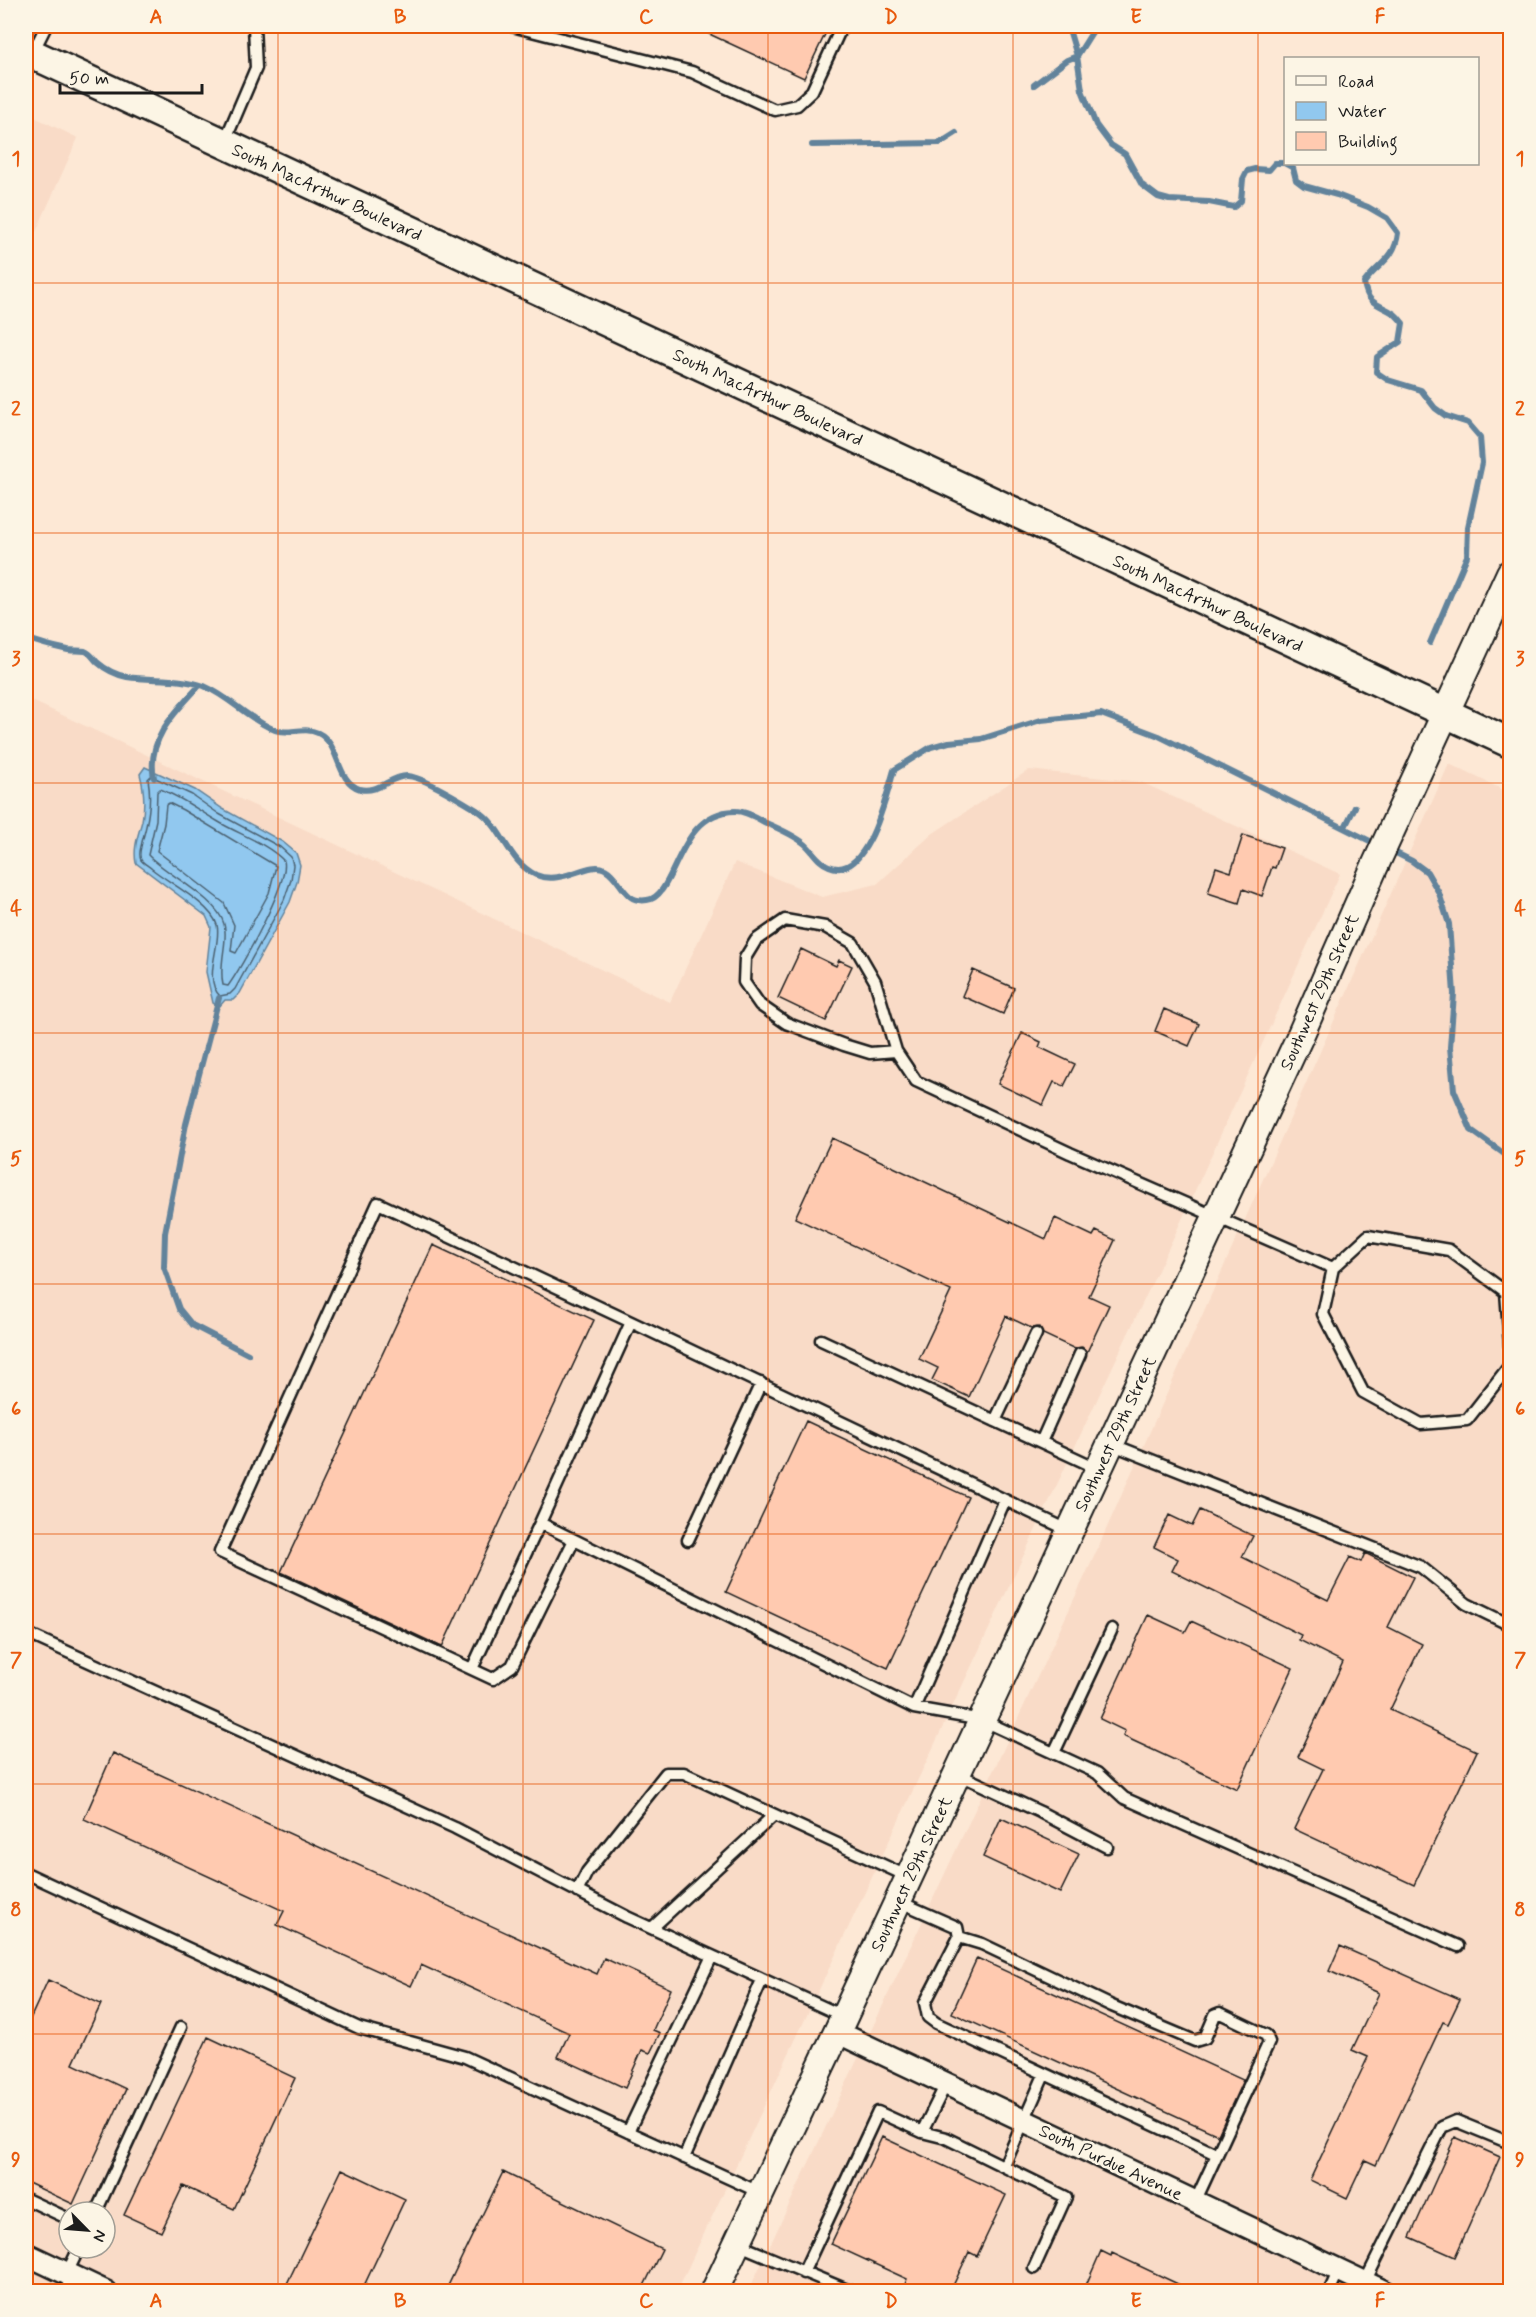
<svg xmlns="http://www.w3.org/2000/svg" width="1536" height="2317" font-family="Mynerve,sans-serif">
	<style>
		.built { fill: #f9dbc7; fill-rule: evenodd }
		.water { fill: #91c8ef; stroke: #62839b; stroke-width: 1.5 }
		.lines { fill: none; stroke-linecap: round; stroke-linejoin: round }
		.shore { stroke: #4b6170; stroke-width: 1.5 }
		.stream { stroke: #62839b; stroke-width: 6 }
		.building { fill: #ffcab0; stroke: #1c1c1c; stroke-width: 1.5 }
		.service-casing { stroke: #1c1c1c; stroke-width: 15 }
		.minor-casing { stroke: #1c1c1c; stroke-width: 26 }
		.tertiary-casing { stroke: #1c1c1c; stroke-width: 30 }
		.secondary-casing { stroke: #1c1c1c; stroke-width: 33 }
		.service { stroke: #fcf5e5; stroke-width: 10 }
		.minor { stroke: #fcf5e5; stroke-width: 21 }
		.tertiary { stroke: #fcf5e5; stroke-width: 26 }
		.secondary { stroke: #fcf5e5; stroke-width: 28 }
		.grid { fill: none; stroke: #e8590c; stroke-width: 1.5; stroke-opacity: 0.55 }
		.labels { text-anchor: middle; stroke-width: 5; stroke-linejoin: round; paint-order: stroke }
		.street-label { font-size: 18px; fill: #1c1c1c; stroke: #fcf5e5 }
		.neatline { fill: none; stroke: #e8590c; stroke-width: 2 }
		.grid-label { font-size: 20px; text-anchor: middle; font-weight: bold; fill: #e8590c }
	</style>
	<rect width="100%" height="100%" fill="#fde8d5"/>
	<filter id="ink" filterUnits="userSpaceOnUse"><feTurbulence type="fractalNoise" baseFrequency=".0167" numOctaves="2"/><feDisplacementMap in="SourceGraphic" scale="12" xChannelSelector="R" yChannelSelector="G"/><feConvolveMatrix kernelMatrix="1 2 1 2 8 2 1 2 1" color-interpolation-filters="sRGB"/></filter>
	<g filter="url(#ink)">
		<path class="built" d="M26 113 78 138 26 254Z
			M26 698 670 1002 735 862 822 897 877 884 932 834 1029 770 1141 782 1340 874 1177 1230 677 2291 26 2292ZM69 2212H105V2248H69Z
			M1449 764 1510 793V2291L748 2292 1092 1561Z"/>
		<path class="water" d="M145 767 195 790 223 809 283 842 296 853 300 865 297 882 290 902 240 993 233 1000H225L219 1007 213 1003 206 972 211 927 206 916 136 863C133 848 138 836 142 821 145 806 144 789 140 774Z"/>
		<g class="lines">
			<path class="shore" d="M151 776 192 795 219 814 280 847 291 857 293 865 291 880 284 900 235 989 230 994 220 996C202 979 222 944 217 925 211 904 169 883 152 869 149 866 143 863 141 860 138 854 141 848 142 842 148 821 152 801 148 779Z
				M160 789C181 797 198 810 217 821 238 834 267 843 284 861 290 880 241 969 228 986L223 985C218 963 229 940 224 924 217 898 167 875 148 855L156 820 157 792Z
				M169 803 183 810 276 866 269 893 236 953 231 951 234 925 224 903 157 851 164 824 166 805Z"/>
			<path class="stream" d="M1068 26 1077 56 1082 90 1096 125 1111 145 1125 154 1142 185 1158 197 1169 200 1209 202 1234 207 1241 201 1243 179 1247 171 1255 169 1269 170 1275 163H1284L1293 168 1296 180 1304 186 1337 195 1368 207 1387 218 1398 233C1395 260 1378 263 1364 283 1368 305 1377 303 1393 313 1397 315 1400 320 1403 323L1400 342 1377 357 1376 372 1388 380 1421 390 1435 408 1446 416 1468 423 1480 437 1482 463 1468 527 1467 556 1430 643
				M1034 85 1067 60 1077 56 1096 26
				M812 145 940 143 956 133
				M26 638C39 643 54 647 68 650 74 651 80 650 85 651 91 653 93 658 97 662 105 669 117 675 127 677 152 681 179 677 204 686 230 697 249 720 275 730 288 735 304 726 318 733 341 744 335 781 360 789 378 794 390 776 407 776 421 776 464 802 477 810 503 826 507 861 536 875 562 886 589 860 605 869 622 878 623 904 647 900 677 897 676 812 735 811 746 811 757 818 766 823 780 829 794 835 805 844 814 852 818 862 829 866 867 883 887 793 894 770L931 747 949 742 981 739 1041 720 1101 714 1159 736 1378 845
				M154 778C146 739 176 711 200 685
				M1345 827 1355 807
				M1390 850 1412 861 1427 872 1439 893 1449 924 1454 994 1450 1047 1454 1090 1471 1130 1510 1158
				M219 998 186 1124 165 1233 164 1267 179 1309 192 1325 248 1354"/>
		</g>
		<path class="building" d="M692 26H829L804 78Z
			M1243 835 1282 848 1275 868 1272 867 1262 896 1243 889 1239 903 1208 893 1216 867 1231 872Z
			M801 949 836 966 839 960 852 966 826 1021 778 998Z
			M973 970 1014 988 1003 1014 962 996Z
			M1164 1009 1199 1024 1189 1046 1155 1031Z
			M1022 1033 1041 1042 1039 1047 1075 1064 1064 1086 1054 1082 1043 1105 998 1084Z
			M832 1138 1046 1239 1055 1218 1093 1236 1096 1231 1115 1240 1089 1296 1109 1305 1087 1352 1082 1347 1075 1349 1043 1334 1039 1327 1031 1328 1006 1316 969 1397 932 1380 938 1368 919 1359 951 1291 795 1218Z
			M433 1245 594 1320 442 1647 281 1572Z
			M806 1421 968 1497 888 1668 726 1592Z
			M1200 1510 1253 1536 1242 1557 1328 1600 1350 1557 1361 1562 1365 1553 1413 1577 1388 1627 1422 1644 1390 1710 1477 1751 1414 1885 1294 1829 1323 1769 1298 1757 1343 1662 1299 1640 1301 1635 1172 1571 1178 1559 1154 1547 1169 1515 1192 1526Z
			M1148 1615 1185 1632 1191 1621 1293 1668 1237 1789 1123 1736 1125 1731 1100 1719Z
			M113 1753 597 1974 604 1958 671 1989 653 2030 660 2033 650 2053 642 2050 625 2088 558 2057 569 2033 421 1965 411 1986 277 1925 284 1911 84 1819Z
			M1001 1818 1079 1854 1060 1893 983 1857Z
			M1340 1946 1460 1999 1448 2024 1443 2022 1376 2165 1365 2160 1347 2198 1310 2180 1368 2057 1352 2050 1379 1993 1329 1971Z
			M977 1958 1243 2080 1218 2135 952 2013Z
			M48 1980 101 2004 73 2064 126 2089 73 2204 26 2182V2028Z
			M208 2037 295 2078 234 2209 183 2186 161 2232 124 2215Z
			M882 2137 1006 2195 977 2256 969 2252 950 2292H902L907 2279 831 2244Z
			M1455 2137 1500 2157 1455 2257 1410 2237Z
			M342 2169 405 2199 361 2292H283Z
			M503 2172 662 2249 641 2292H445Z
			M1101 2251 1111 2256 1112 2253 1195 2292H1083Z"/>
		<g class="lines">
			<g class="service-casing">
				<path id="service" d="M512 26 692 72 775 110 797 105 812 91 842 26
					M33 52 46 26
					M224 143 256 68 254 26
					M896 1051 870 1053 844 1045 786 1023 760 1005 744 982 745 958 756 940 785 920 825 927 853 943 875 981 896 1051 916 1081 1070 1153 1333 1268
					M821 1340 1099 1469
					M1510 1346 1506 1292 1449 1250 1368 1236 1333 1268 1323 1314 1363 1392 1421 1424 1467 1420 1510 1365
					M995 1421 1036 1334
					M1041 1442 1080 1354
					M1111 1444 1421 1567 1467 1604 1510 1625
					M1070 1531 631 1322 540 1523 914 1708 982 1720 1097 1773 1124 1798 1458 1946
					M574 1540 512 1666 493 1679 220 1552 378 1203 631 1322
					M688 1540 761 1383
					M26 1633 455 1828 627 1917 845 2017
					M472 1669 540 1523
					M914 1708 1005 1500
					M1054 1753 1112 1629
					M958 1774 1040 1812 1107 1847
					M26 1873 359 2028 465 2057 761 2193
					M577 1892 587 1872 666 1773H684L909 1877
					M898 1901 957 1927 959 1937 925 2003 928 2017 936 2023 1216 2154
					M652 1928 774 1815
					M959 1937 982 1944 1112 2006 1195 2041 1205 2038 1215 2015 1220 2013 1266 2035 1269 2042 1195 2202
					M628 2132 712 1956
					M922 2132 946 2084
					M684 2158 762 1980
					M1004 2166 1044 2075
					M26 2199 69 2219
					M96 2212 181 2027
					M737 2244 852 2292
					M67 2273 79 2248
					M803 2273 878 2112 922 2132 946 2138 1066 2197 1034 2268
					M1365 2282 1442 2127 1456 2121 1510 2143
					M65 2292 72 2276
					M1329 2292 1339 2270"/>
			</g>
			<g class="minor-casing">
				<path id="minor" d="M837 2032 1385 2292
					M26 2254 106 2292"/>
			</g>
			<g class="tertiary-casing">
				<path id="tertiary" d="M714 2292 837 2032 1301 1034 1374 868 1510 573"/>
			</g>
			<g class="secondary-casing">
				<path id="secondary" d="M26 51 1510 743"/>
			</g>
			<use href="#service" class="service"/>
			<use href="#minor" class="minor"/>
			<use href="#tertiary" class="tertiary"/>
			<use href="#secondary" class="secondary"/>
		</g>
	</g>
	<path class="grid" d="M278 26V2292M523 26V2292M768 26V2292M1013 26V2292M1258 26V2292M26 283H1510M26 533H1510M26 783H1510M26 1033H1510M26 1284H1510M26 1534H1510M26 1784H1510M26 2034H1510"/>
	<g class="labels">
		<g class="street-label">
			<text transform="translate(327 192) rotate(25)" y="6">South MacArthur Boulevard</text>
			<text transform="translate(768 397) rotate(25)" y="6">South MacArthur Boulevard</text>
			<text transform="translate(1208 603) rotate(25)" y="6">South MacArthur Boulevard</text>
			<text transform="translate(1319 992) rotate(-66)" y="6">Southwest 29th Street</text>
			<text transform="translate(1115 1434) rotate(-65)" y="6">Southwest 29th Street</text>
			<text transform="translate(911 1874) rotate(-65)" y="6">Southwest 29th Street</text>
			<text transform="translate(1111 2162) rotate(25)" y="6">South Purdue Avenue</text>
		</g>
	</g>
	<rect width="1536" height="2317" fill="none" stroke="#fcf5e5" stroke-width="66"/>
	<rect x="1284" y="57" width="195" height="108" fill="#fcf5e5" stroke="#a29e95" stroke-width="1.5"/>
	<rect x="1296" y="76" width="30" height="9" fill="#fcf5e5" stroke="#a29e95" stroke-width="1.5"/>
	<text x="1338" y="87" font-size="18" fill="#1c1c1c">Road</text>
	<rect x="1296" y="102" width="30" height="18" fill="#91c8ef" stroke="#a29e95" stroke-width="1.5"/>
	<text x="1338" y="117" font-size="18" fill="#1c1c1c">Water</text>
	<rect x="1296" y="132" width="30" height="18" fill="#ffcab0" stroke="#a29e95" stroke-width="1.5"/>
	<text x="1338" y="147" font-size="18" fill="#1c1c1c">Building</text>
	<g transform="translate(87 2230) rotate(115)"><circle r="28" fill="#fcf5e5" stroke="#a29e95" stroke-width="1.5"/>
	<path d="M0-4.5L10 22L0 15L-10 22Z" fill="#1c1c1c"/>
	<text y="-9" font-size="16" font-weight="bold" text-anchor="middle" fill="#1c1c1c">N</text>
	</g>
	<path d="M60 84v9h142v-9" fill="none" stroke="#1c1c1c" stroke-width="3"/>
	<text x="69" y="84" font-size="18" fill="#1c1c1c" stroke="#fcf5e5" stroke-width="4.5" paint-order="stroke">50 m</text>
	<rect x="33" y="33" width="1470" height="2251" class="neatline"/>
	<g class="grid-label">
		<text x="156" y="23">A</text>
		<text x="400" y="23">B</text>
		<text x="646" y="23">C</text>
		<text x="891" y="23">D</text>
		<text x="1136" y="23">E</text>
		<text x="1380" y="23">F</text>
		<text x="16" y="165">1</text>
		<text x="1520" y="165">1</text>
		<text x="16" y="415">2</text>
		<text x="1520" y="415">2</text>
		<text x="16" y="665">3</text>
		<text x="1520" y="665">3</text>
		<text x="16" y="915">4</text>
		<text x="1520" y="915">4</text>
		<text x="16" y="1165">5</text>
		<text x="1520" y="1165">5</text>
		<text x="16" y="1415">6</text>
		<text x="1520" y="1415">6</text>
		<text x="16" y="1666">7</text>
		<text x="1520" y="1666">7</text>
		<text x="16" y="1916">8</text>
		<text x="1520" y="1916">8</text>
		<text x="16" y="2166">9</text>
		<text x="1520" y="2166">9</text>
		<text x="156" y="2307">A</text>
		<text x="400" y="2307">B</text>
		<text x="646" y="2307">C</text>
		<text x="891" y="2307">D</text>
		<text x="1136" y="2307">E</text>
		<text x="1380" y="2307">F</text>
	</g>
</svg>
